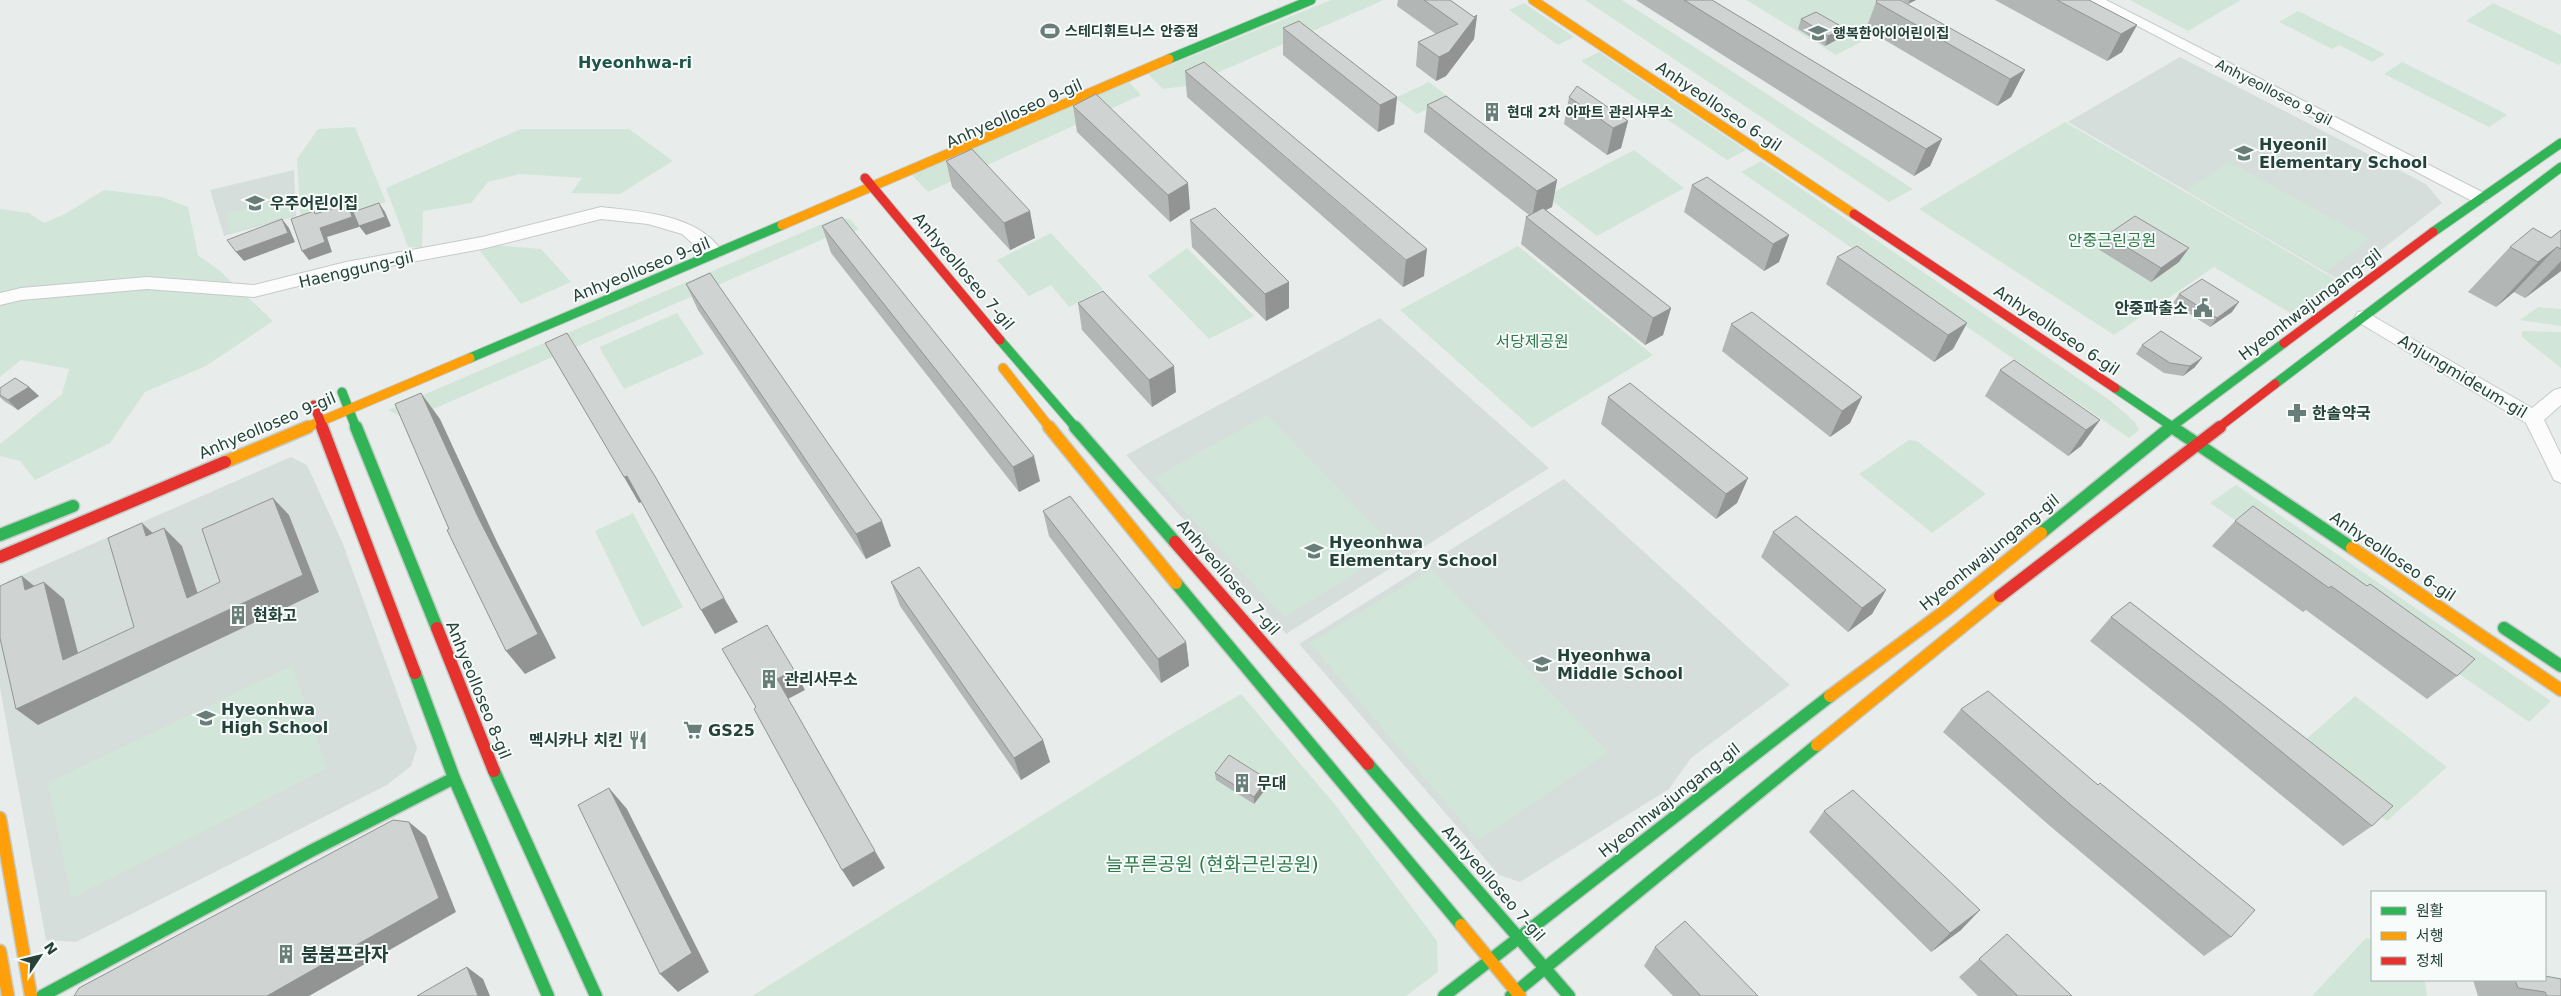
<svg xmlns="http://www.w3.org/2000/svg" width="2561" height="996" font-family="'DejaVu Sans','Noto Sans KR',sans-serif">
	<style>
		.built { fill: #d6dedb }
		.green { fill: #d1e6d8 }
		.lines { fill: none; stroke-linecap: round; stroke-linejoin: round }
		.street-casing { stroke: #c5cac8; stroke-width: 2 }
		.fast-far1-casing { stroke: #c3cbc8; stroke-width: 11 }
		.fast-casing { stroke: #c3cbc8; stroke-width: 15 }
		.slow-far1-casing { stroke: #c3cbc8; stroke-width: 11 }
		.slow-casing { stroke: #c3cbc8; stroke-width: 15 }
		.jam-far1-casing { stroke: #c3cbc8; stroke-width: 11 }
		.jam-casing { stroke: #c3cbc8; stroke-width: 15 }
		.street { fill: #fcfcfc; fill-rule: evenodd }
		.fast-far1 { stroke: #30b455; stroke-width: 9 }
		.fast { stroke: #30b455; stroke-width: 12 }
		.slow-far1 { stroke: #ff9f0a; stroke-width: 9 }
		.slow { stroke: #ff9f0a; stroke-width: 12 }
		.jam-far1 { stroke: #e5322d; stroke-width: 9 }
		.jam { stroke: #e5322d; stroke-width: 12 }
		.wall { fill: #b2b6b5 }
		.shaded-wall { fill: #919493 }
		.building { fill: #cfd4d2; stroke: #919493 }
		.labels { text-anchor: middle; stroke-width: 4; stroke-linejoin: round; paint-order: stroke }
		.far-poi-label { font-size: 14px; font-weight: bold; fill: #24423a; stroke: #f7fbf9; text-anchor: start }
		.far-street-label { font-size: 14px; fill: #24423a; stroke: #f7fbf9 }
		.far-quarter-label { font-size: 16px; font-weight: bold; fill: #1f5548; stroke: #f7fbf9 }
		.street-label { font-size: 16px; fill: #24423a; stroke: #f7fbf9 }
		.poi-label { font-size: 16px; font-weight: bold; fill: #24423a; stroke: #f7fbf9; text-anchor: start }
		.park-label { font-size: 16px; fill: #2d7a4b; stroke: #f7fbf9 }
		.near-park-label { font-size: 19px; fill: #2d7a4b; stroke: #f7fbf9 }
		.near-poi-label { font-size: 19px; font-weight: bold; fill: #24423a; stroke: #f7fbf9; text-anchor: start }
	</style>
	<rect width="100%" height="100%" fill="#e8edeb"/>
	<path class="built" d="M2180 57 2426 184 2442 203 2341 281 2068 122Z
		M294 170 296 216 224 236 210 190Z
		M1380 318 1549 468 1286 634 1126 455Z
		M291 457 307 465 343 544 417 748 411 766 387 785 76 942 46 940 0 688V589L8 581Z
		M1564 479 1790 685 1691 758 1669 789 1520 882 1499 875 1299 644Z"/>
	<path class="green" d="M1331 0H1384L1187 86 1163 89 1148 74Z
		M1585 0H1622L1913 189 1889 202Z
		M1746 0H1897L1919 12 1836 55Z
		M2130 0H2241L2188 31Z
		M1524 3 1574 37 1558 45 1509 10Z
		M2493 3 2561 35V63L2559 65 2466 21Z
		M2298 11 2385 54 2372 62 2339 45 2332 49 2279 22Z
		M1599 52 1746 150 1727 160 1581 61Z
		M2402 62 2506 114 2507 115 2489 127 2384 74Z
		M1129 82 1141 95 928 192 912 175Z
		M1429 82 1450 98 1417 114 1395 98Z
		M2065 122 2342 283 2295 316 2214 267 2114 335 1919 209Z
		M355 127 386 202 325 221 301 225 297 159 318 129Z
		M521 129H629L673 161 620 194 571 193 582 178 520 174 488 182 471 203 423 211 422 248 408 247 386 188Z
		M1634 150 1684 188 1597 236 1546 196Z
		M1761 161 2111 401 2135 422 2139 430 2129 438 1741 172Z
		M2229 162 2369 239 2327 271 2187 190Z
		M104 190 162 197 188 207 198 255 220 271 273 321 206 366 145 392 110 443 35 480 20 461 0 456V444L62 394 69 369 21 360 0 377V209L29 213 44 223 65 214Z
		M291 196 293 215 229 233 228 213Z
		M836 218 850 219 859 230 835 234 408 420 388 410Z
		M1051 233 1103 289 1069 307 1051 285 1029 296 997 260Z
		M493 245 541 249 571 282 521 304 480 251Z
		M1518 246 1653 355 1532 428 1400 310Z
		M1187 248 1254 316 1209 339 1148 276Z
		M2538 307 2561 309V326L2520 320Z
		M677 313 704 354 624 389 599 347Z
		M2522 331 2561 332V368L2522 337Z
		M1267 415 1395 548 1285 617 1154 478Z
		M1909 440 1917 441 1986 494 1932 533 1859 474Z
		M2236 485 2551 701 2529 722 2210 503Z
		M633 513 683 607 642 627 595 531Z
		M1431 570 1608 752 1478 840 1310 643Z
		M292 666 327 768 72 898 48 783Z
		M1241 694 1337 807 1437 941 1438 972 1406 996H752L1177 731Z
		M2355 696 2447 767 2387 821 2294 750Z
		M2366 938 2372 940V980H2425L2427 996H2312Z"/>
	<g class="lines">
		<g class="street-casing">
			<path id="street" d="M2088 0H2106L2486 194 2488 198 2486 202H2474Z
				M601 207C642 212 699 214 723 253L720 257H708L682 234 648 224 601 219 482 249 346 274 254 297 147 289 21 300 0 305V293L21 288 147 277 254 285 346 262 482 237Z
				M2364 311 2532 408 2554 390 2561 388V405L2544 420 2561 455V483L2554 480 2526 423 2358 322 2355 317 2358 312Z"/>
		</g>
		<g class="fast-far1-casing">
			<path id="fast-far1" d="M1169 59 1311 0
				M2433 232 2561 143
				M1000 340 1076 428
				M470 358 782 225
				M2275 384 2561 167
				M2115 388 2174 428
				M342 392 356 428
				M2170 428 2284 343"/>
		</g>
		<g class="fast-casing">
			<path id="fast" d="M356 427 437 628
				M1075 427 1175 542
				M2172 427 2352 548
				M2041 533 2171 427
				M0 535 73 506
				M1176 583 1461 925
				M2504 628 2561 666
				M415 673 454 778 548 996
				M1368 764 1569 996
				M494 771 596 996
				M42 996 311 851 454 778
				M1444 996 1830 696
				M1511 996 1817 745"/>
		</g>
		<g class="slow-far1-casing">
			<path id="slow-far1" d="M1533 0 1854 214
				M782 225 1169 59
				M1003 368 1050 428
				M305 428 470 358"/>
		</g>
		<g class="slow-casing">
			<path id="slow" d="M1049 427 1176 583
				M225 462 308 427
				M2352 548 2561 690
				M1830 696 1946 610 2041 533
				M1817 745 2000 596
				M0 818 31 996
				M1461 925 1520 996
				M0 951 8 996"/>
		</g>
		<g class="jam-far1-casing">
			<path id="jam-far1" d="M865 178 1000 340
				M1854 214 2115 388
				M2284 343 2433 232
				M314 405 323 428
				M2218 428 2275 384"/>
		</g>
		<g class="jam-casing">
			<path id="jam" d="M322 427 415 673
				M1175 542 1368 764
				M0 557 225 462
				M2000 596 2220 427
				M437 628 494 771"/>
		</g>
		<use href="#street" class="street"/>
		<use href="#fast-far1" class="fast-far1"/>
		<use href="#fast" class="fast"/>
		<use href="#slow-far1" class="slow-far1"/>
		<use href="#slow" class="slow"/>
		<use href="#jam-far1" class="jam-far1"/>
		<use href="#jam" class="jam"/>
	</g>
	<path class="wall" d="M1398 0H1450L1474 17 1477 15 1474 39 1446 76 1436 81 1416 66 1418 42 1436 34 1397 6Z
		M1636 0H1712L1942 139 1930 166 1914 176Z
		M1902 0H1916L1908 4Z
		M1995 0H2089L2137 25 2122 52 2107 61Z
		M1876 2 2025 70 2011 97 1997 106 1866 29Z
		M1801 19 1844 28 1840 38 1825 46 1798 29Z
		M1283 28 1397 97 1394 124 1378 132 1283 55Z
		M1185 71 1424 276 1403 287 1187 97Z
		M1569 97 1628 121 1621 148 1607 155 1564 124Z
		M1427 105 1557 180 1552 207 1546 210 1671 308 1663 335 1645 345 1521 244 1526 217 1529 215 1424 132Z
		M1073 106 1190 209 1170 222 1077 132Z
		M946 161 1035 238 1010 250 952 187Z
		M1692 185 1789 235 1779 262 1764 271 1684 212Z
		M1190 220 1289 282V308L1266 321 1192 247Z
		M822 226 1040 481 1019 492 831 253Z
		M2561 230V271L2525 298 2514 292 2496 307 2468 292 2510 247 2551 238Z
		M2107 235 2179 262 2151 282 2098 249Z
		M1837 257 1967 323 1953 349 1934 362 1826 284Z
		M686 284 891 546 866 559 698 310Z
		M2179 294 2232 312 2210 327 2173 303Z
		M1078 303 1176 392 1152 407 1082 330Z
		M1731 324 1862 397 1850 423 1830 437 1722 351Z
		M2142 345 2195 367 2183 376 2164 373 2136 354Z
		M2000 370 2100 420 2081 446 2068 456 1985 396Z
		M29 387 39 396 18 410 4 401 0 397V388Z
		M1608 397 1748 478 1737 503 1716 519 1601 424Z
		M1043 511 1186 642 1189 666 1161 683 1049 536Z
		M2235 521 2367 586 2457 676 2427 699 2306 610 2303 612 2212 546Z
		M1773 532 1886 590 1872 614 1848 632 1761 557Z
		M891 582 1043 740 1050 762 1021 780 900 606Z
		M2130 602 2372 826 2343 846 2196 725 2090 641 2111 617Z
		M1961 709 2231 937 2204 956 2050 826 1943 732Z
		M1215 773 1268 786 1254 804 1216 780Z
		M1824 811 1961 930 1931 952 1809 832Z
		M2007 934 2072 996H1978L1959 977Z
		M1655 947 1758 996H1673L1644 966Z
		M2473 980H2545L2561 996H2478Z"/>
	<path class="shaded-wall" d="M1910 0H1916L1908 4Z
		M1477 15 1474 39 1446 76 1436 81 1439 57Z
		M2137 25 2122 52 2107 61 2121 34Z
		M1844 28 1840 38 1825 46 1828 36Z
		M2025 70 2011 97 1997 106 2010 79Z
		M1397 97 1394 124 1378 132 1380 105Z
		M1628 121 1621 148 1607 155 1613 128Z
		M1942 139 1930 166 1914 176 1926 149Z
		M1557 180 1552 207 1532 217 1537 191Z
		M1188 183 1190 209 1170 222 1168 195Z
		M379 203 385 212 391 226 366 235 359 226Z
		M348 204 355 213 359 227 327 237 332 252 309 260 302 251 320 228Z
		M1030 211 1035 238 1010 250 1004 223Z
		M282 219 289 228 295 242 244 261 236 252Z
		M1789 235 1779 262 1764 271 1773 244Z
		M2557 247 2514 292 2496 307 2538 262Z
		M2189 248 2179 262 2151 282 2161 268Z
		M1427 249 1424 276 1403 287 1406 260Z
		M2561 261V271L2525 298Z
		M1289 282V308L1266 321 1265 294Z
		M2239 302 2232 312 2210 327 2217 318Z
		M1671 308 1663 335 1645 345 1653 318Z
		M1967 323 1953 349 1934 362 1948 335Z
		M2202 358 2195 367 2183 376 2190 366Z
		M1174 366 1176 392 1152 407 1149 380Z
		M29 387 39 396 18 410 8 400Z
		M421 393 440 419 497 542 556 658 525 674 506 651 478 517Z
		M1862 397 1850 423 1830 437 1842 411Z
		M2100 420 2081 446 2068 456 2086 430Z
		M1034 456 1040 481 1019 492 1013 467Z
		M627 476 642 502 639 503 624 477Z
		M1748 478 1737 503 1716 519 1726 494Z
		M273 498 289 515 319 592 38 725 16 709 303 575Z
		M882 521 891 546 866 559 856 534Z
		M142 523 160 540 146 536Z
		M164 528 182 546 205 615 187 598Z
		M22 576 43 593 25 590Z
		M44 582 64 599 84 676 63 660Z
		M1886 590 1872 614 1848 632 1862 608Z
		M724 598 738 622 715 634 701 610Z
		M1186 642 1189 666 1161 683 1158 659Z
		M794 670 805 690 788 699 777 679Z
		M1043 740 1050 762 1021 780 1014 758Z
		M1267 779 1268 786 1254 804V797Z
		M609 788 627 809 709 972 678 992 660 974Z
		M409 822 426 836 456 912 309 996H267Z
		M875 851 885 868 853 887 842 870Z
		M1980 910 1961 930 1931 952 1950 933Z
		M467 967 483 979 490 996H478Z"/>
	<path class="building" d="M1424 0H1450L1474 17 1477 15 1449 52 1439 57 1418 42 1458 24Z
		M1684 0H1712L1942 139 1926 149Z
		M1877 0H1900L2025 70 2010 79 1876 2Z
		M2057 0H2089L2137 25 2121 34Z
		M1816 12 1844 28 1828 36 1801 19Z
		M1299 21 1397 97 1380 105 1283 28Z
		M1204 62 1427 249 1406 260 1185 71Z
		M1577 86 1628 121 1613 128 1569 97Z
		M1096 94 1188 183 1168 195 1073 106Z
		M1446 96 1557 180 1537 191 1427 105Z
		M972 149 1030 211 1004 223 946 161Z
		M1707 177 1789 235 1773 244 1692 185Z
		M379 203 385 217 359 226 353 212Z
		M348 204 352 217 320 228 325 242 302 251 291 219 314 211 315 214Z
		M1215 208 1289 282 1265 294 1190 220Z
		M1543 208 1671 308 1653 318 1526 217Z
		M2135 216 2189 248 2161 268 2107 235Z
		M842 217 1034 456 1013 467 822 226Z
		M282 219 288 233 236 252 227 240Z
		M2533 228 2551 238 2561 230V249L2557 247 2538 262 2510 247Z
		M1857 246 1967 323 1948 335 1837 257Z
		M710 273 882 521 856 534 686 284Z
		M2202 279 2239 302 2217 318 2179 294Z
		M1103 291 1174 366 1149 380 1078 303Z
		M1752 312 1862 397 1842 411 1731 324Z
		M2161 331 2202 358 2190 366 2170 363 2142 345Z
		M567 333 656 478 724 598 701 610 627 476 624 477 545 343Z
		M2014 360 2100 420 2086 430 2000 370Z
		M15 378 29 387 8 400 0 395V388Z
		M1630 383 1748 478 1726 494 1608 397Z
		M421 393 478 517 538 634 506 651 447 530 449 529 395 404Z
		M1070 496 1186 642 1158 659 1043 511Z
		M273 498 303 575 16 709 0 638V586L22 576 25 590 44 582 63 660 134 627 108 538 142 523 146 536 164 528 187 598 220 582 202 529Z
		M2253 506 2367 586 2370 584 2475 659 2457 676 2331 586 2329 588 2235 521Z
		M1796 516 1886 590 1862 608 1773 532Z
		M919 567 1043 740 1014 758 891 582Z
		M2130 602 2393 806 2372 826 2221 702 2111 617Z
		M767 625 794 670 777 679 875 851 842 870 754 709 756 707 722 649Z
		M1988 691 2098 785 2100 783 2255 910 2231 937 2071 805 1961 709Z
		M1229 755 1267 779 1254 797 1215 773Z
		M609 788 692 953 660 974 578 805Z
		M1853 790 1980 910 1950 933 1824 811Z
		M393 820 409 822 439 898 267 996H74L79 988Z
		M1685 921 1758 996H1701L1655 947Z
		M2007 934 2072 996H2018L1979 959Z
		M467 967 478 996H417Z
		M2545 976 2561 979V996H2547L2545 992 2518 988 2515 980H2545Z"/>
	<defs>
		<g id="stadium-bare" transform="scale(1.5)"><path d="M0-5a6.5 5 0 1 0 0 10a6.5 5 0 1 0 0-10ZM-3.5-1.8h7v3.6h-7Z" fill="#697e78" stroke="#f7fbf9" stroke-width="2.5" paint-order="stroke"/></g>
		<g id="school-bare" transform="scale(1.5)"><path d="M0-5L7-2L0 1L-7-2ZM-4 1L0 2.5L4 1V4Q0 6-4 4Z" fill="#697e78" stroke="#f7fbf9" stroke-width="2.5" paint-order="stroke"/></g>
		<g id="building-bare" transform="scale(1.5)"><path d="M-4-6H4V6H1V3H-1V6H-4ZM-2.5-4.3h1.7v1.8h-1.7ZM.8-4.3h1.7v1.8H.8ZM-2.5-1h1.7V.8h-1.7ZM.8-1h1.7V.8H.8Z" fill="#697e78" stroke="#f7fbf9" stroke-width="2.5" paint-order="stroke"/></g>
		<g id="civic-bare" transform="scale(1.5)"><path d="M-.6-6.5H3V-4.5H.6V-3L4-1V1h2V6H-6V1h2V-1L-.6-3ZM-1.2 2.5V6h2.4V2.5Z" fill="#697e78" stroke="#f7fbf9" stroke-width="2.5" paint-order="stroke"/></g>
		<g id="pharmacy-bare" transform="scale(1.5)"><path d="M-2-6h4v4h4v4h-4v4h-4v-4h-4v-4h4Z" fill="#697e78" stroke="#f7fbf9" stroke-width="2.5" paint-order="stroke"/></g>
		<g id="supermarket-bare" transform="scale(1.5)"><path d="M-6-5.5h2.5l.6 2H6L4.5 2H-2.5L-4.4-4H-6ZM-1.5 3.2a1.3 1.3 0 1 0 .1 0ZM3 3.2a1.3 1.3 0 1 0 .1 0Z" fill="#697e78" stroke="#f7fbf9" stroke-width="2.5" paint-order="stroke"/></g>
		<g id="restaurant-bare" transform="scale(1.5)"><path d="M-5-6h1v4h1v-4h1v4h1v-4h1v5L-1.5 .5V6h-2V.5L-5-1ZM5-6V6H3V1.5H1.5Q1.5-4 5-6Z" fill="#697e78" stroke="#f7fbf9" stroke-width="2.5" paint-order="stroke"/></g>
	</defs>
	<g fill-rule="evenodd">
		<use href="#stadium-bare" x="1050" y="31"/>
		<use href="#school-bare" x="1818" y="33"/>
		<use href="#building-bare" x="1492" y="112"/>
		<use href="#school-bare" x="2244" y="153"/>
		<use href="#school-bare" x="255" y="203"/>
		<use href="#civic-bare" x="2203" y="308"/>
		<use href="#pharmacy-bare" x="2297" y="413"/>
		<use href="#school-bare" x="1314" y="551"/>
		<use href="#building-bare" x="238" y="615"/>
		<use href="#school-bare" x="1542" y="664"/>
		<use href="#building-bare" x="769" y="679"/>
		<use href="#school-bare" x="206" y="718"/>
		<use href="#supermarket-bare" x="693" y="730"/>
		<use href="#restaurant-bare" x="638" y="740"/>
		<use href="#building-bare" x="1242" y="783"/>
		<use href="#building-bare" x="286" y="954"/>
	</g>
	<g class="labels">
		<g class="far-poi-label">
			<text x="1065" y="36">스테디휘트니스 안중점</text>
			<text x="1833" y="38">행복한아이어린이집</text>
			<text x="1507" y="117">현대 2차 아파트 관리사무소</text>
		</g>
		<g class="far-street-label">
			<text transform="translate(2274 92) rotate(27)" y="5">Anhyeolloseo 9-gil</text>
		</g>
		<g class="far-quarter-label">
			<text x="635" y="68">Hyeonhwa-ri</text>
		</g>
		<g class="street-label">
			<text transform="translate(1719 106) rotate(34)" y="6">Anhyeolloseo 6-gil</text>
			<text transform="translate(1014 113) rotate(-24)" y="6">Anhyeolloseo 9-gil</text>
			<text transform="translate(356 269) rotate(-13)" y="6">Haenggung-gil</text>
			<text transform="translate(641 269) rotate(-22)" y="6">Anhyeolloseo 9-gil</text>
			<text transform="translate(964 271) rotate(50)" y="6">Anhyeolloseo 7-gil</text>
			<text transform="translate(2310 304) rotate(-37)" y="6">Hyeonhwajungang-gil</text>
			<text transform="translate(2057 330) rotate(34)" y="6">Anhyeolloseo 6-gil</text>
			<text transform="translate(2463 376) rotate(31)" y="6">Anjungmideum-gil</text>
			<text transform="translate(267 425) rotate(-23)" y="6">Anhyeolloseo 9-gil</text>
			<text transform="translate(1989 552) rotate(-39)" y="6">Hyeonhwajungang-gil</text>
			<text transform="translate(2393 556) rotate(34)" y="6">Anhyeolloseo 6-gil</text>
			<text transform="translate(1229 577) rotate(49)" y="6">Anhyeolloseo 7-gil</text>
			<text transform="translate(479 690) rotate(68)" y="6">Anhyeolloseo 8-gil</text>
			<text transform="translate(1669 800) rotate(-38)" y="6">Hyeonhwajungang-gil</text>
			<text transform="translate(1494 883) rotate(49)" y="6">Anhyeolloseo 7-gil</text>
		</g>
		<g class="poi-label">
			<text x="2259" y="150">Hyeonil<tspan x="2259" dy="18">Elementary School</tspan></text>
			<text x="270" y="209">우주어린이집</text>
			<text x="2188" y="314" text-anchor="end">안중파출소</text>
			<text x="2312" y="419">한솔약국</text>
			<text x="1329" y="548">Hyeonhwa<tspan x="1329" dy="18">Elementary School</tspan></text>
			<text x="253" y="621">현화고</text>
			<text x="1557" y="661">Hyeonhwa<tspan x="1557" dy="18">Middle School</tspan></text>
			<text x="784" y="685">관리사무소</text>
			<text x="221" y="715">Hyeonhwa<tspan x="221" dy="18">High School</tspan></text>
			<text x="708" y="736">GS25</text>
			<text x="623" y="746" text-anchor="end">멕시카나 치킨</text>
			<text x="1257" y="789">무대</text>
		</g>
		<g class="park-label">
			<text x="2112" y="246">안중근린공원</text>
			<text x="1532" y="347">서당제공원</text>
		</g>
		<g class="near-park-label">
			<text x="1212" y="871">늘푸른공원 (현화근린공원)</text>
		</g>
		<g class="near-poi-label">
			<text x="301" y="961">붐붐프라자</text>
		</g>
	</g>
	<rect x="2371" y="891" width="175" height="90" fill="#f7fbf9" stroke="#a3b1ad"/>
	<rect x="2381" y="907" width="25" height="8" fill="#30b455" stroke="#a3b1ad"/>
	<text x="2416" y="916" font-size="15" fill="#24423a">원활</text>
	<rect x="2381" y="932" width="25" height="8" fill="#ff9f0a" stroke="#a3b1ad"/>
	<text x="2416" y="941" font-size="15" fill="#24423a">서행</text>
	<rect x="2381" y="957" width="25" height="8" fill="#e5322d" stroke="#a3b1ad"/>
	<text x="2416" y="966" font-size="15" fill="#24423a">정체</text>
	<g transform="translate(40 956) rotate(55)" stroke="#f7fbf9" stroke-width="4" paint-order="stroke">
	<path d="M0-4L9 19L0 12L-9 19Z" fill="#24423a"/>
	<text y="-8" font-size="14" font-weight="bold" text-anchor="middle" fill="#24423a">N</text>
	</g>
</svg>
